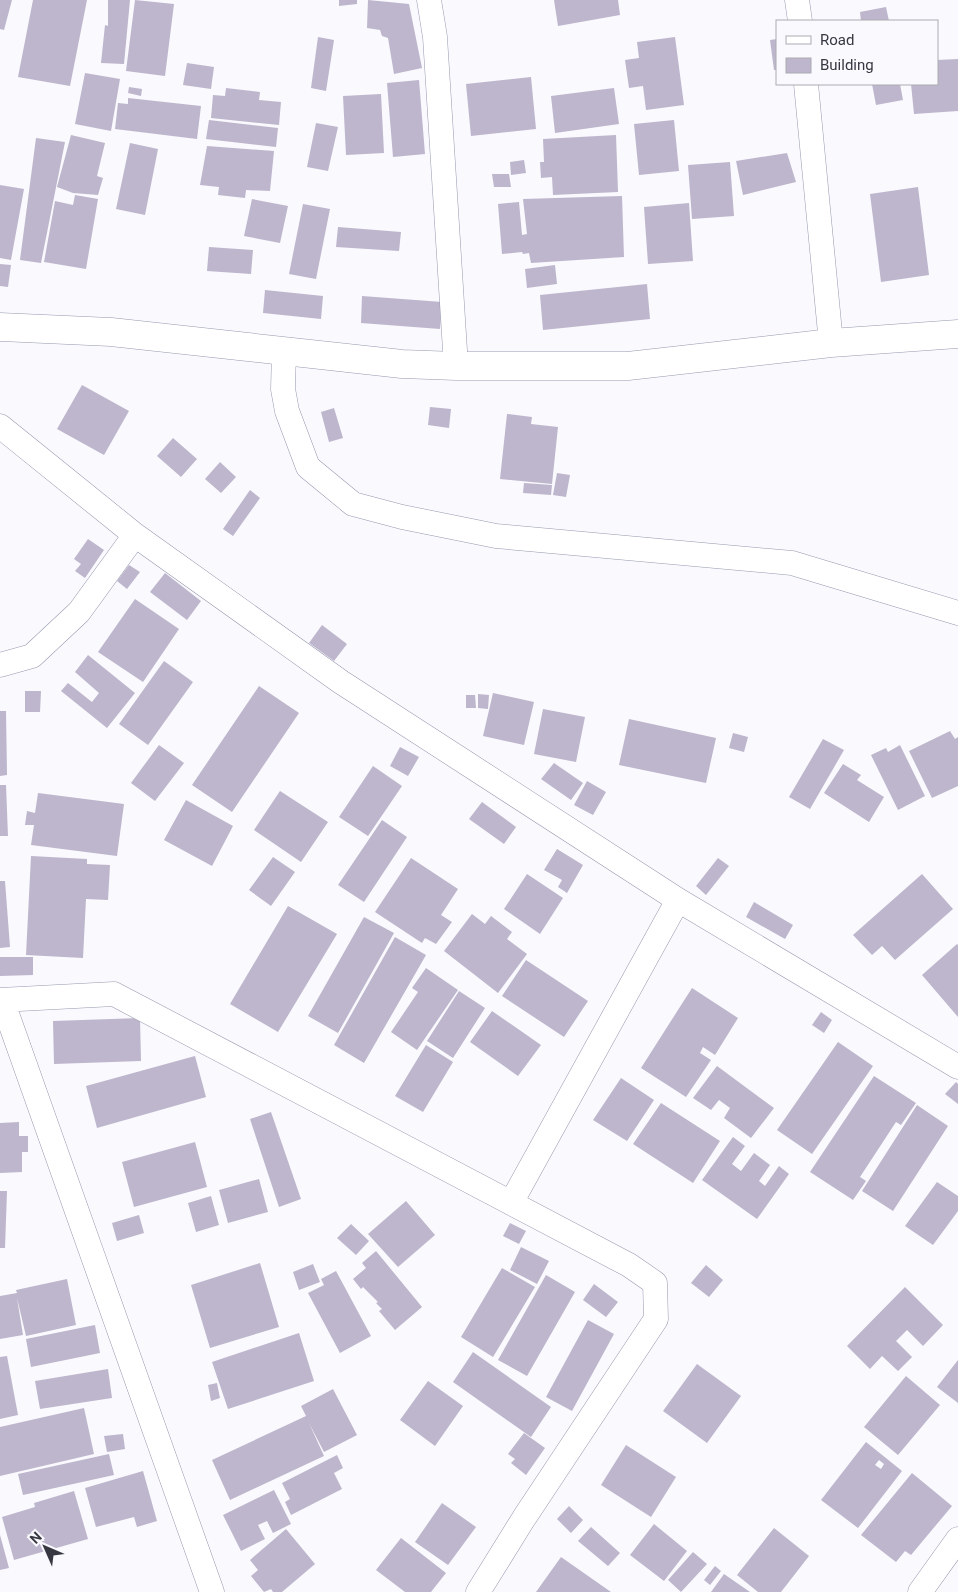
<svg xmlns="http://www.w3.org/2000/svg" width="958" height="1592" font-family="Roboto,sans-serif">
	<style>
		.building { fill: #beb6cc; fill-rule: evenodd }
		.lines { fill: none; stroke-linecap: round; stroke-linejoin: round }
		.street-casing { stroke: #9799af; stroke-width: 25 }
		.secondary-casing { stroke: #9799af; stroke-width: 29 }
		.street { stroke: #fff; stroke-width: 24 }
		.secondary { stroke: #fff; stroke-width: 28 }
	</style>
	<rect width="100%" height="100%" fill="#f9f9fe"/>
	<path class="building" d="M0 0H12L4 30 0 29Z
		M33 0H87L70 86 18 77Z
		M108 0H130L124 64 101 63 105 25 108 26Z
		M135 0 174 4 165 76 126 71Z
		M339 0H357V4L339 6Z
		M368 0 409 4 422 68 394 74 388 38 382 36 380 30 367 28Z
		M554 0H618L620 15 558 26Z
		M886 7 889 21H861L860 12Z
		M318 37 334 40 326 91 311 88Z
		M675 37 684 105 646 110 643 86 629 88 625 60 639 58 637 42Z
		M777 39V70H774L770 40Z
		M958 59V111L914 114 911 84H937V60Z
		M187 63 214 67 211 89 183 85Z
		M85 73 120 79 111 131 75 124Z
		M531 77 536 129 471 136 466 84Z
		M419 80 425 154 393 157 387 83Z
		M872 84H900L903 100 876 105Z
		M129 87 142 89 141 96 128 93Z
		M226 88 260 92 259 100 281 102 279 125 211 118 213 95 225 96Z
		M614 88 619 124 555 133 551 96Z
		M381 94 384 153 346 155 343 96Z
		M128 98 201 106 197 139 115 129 118 103 128 104Z
		M209 120 278 128 276 147 206 139Z
		M674 120 679 171 639 175 634 124Z
		M316 123 338 127 328 171 307 167Z
		M71 135 105 143 97 176 103 178 98 195 73 193 57 187Z
		M616 135 618 192 553 195 552 177 541 178 540 162H544L543 139Z
		M36 138 65 142 41 263 20 260Z
		M130 143 158 149 145 215 116 209Z
		M207 146 274 151 270 191 246 190 245 198 218 195 219 187 200 185Z
		M787 153 796 182 743 195 736 161Z
		M524 160 526 173 511 175 510 162Z
		M730 162 734 216 692 219 688 165Z
		M492 174H509L511 187H494Z
		M0 185 24 189 11 260 0 258Z
		M918 187 929 275 881 282 870 194Z
		M75 195 98 199 86 269 44 262 55 201 73 205Z
		M622 196 624 257 531 263 529 253 523 254 522 252 502 254 498 204 519 202 522 235 527 234 523 199Z
		M252 199 288 206 280 243 244 236Z
		M689 203 693 261 648 264 644 207Z
		M303 204 330 209 316 279 289 274Z
		M338 227 401 232 399 251 336 247Z
		M209 247 253 250 251 274 207 271Z
		M0 264 11 265 8 287 0 286Z
		M555 265 557 284 527 288 525 269Z
		M647 284 650 319 543 330 540 295Z
		M265 290 323 296 321 319 263 313Z
		M362 296 442 302 440 329 361 323Z
		M82 385 129 411 104 455 57 429Z
		M430 407 451 409 449 428 428 425Z
		M334 408 343 438 329 442 321 412Z
		M507 414 532 417 531 424 558 427 552 484 500 479Z
		M173 438 197 459 181 477 157 456Z
		M220 462 236 477 221 493 205 479Z
		M557 473 570 475 566 497 553 495Z
		M524 483 552 485 551 495 523 493Z
		M250 490 260 498 233 536 223 529Z
		M88 539 104 550 85 578 75 571 81 564 74 559Z
		M129 565 140 572 127 589 117 581Z
		M165 573 201 601 187 620 150 592Z
		M135 599 179 629 143 682 98 652Z
		M322 625 347 644 334 661 309 643Z
		M88 655 135 693 107 728 61 691 68 683 92 702 99 693 75 672Z
		M164 661 193 682 148 745 119 724Z
		M259 686 299 713 232 812 192 785Z
		M25 691H41L40 712H25Z
		M493 693 534 702 524 745 483 736Z
		M478 694 489 695 488 709 478 708Z
		M466 695H475L476 708H466Z
		M543 709 585 717 576 762 534 754Z
		M0 711H6L7 775 0 776Z
		M629 719 716 738 706 783 619 765Z
		M950 731 955 739 958 737V786L932 798 909 751Z
		M733 733 748 737 744 752 729 748Z
		M823 739 844 750 810 809 789 797Z
		M159 745 184 763 155 801 131 783Z
		M900 745 925 796 898 810 871 755 886 748 888 752Z
		M400 747 419 757 408 776 390 766Z
		M554 763 583 783 571 800 541 779Z
		M843 764 861 775 857 780 884 797 869 822 824 793Z
		M373 766 402 786 368 836 339 817Z
		M587 781 606 792 593 815 574 805Z
		M0 785H6L8 836H0Z
		M280 791 328 822 301 862 254 830Z
		M38 793 124 804 117 856 31 845 34 825H25L27 811 35 813Z
		M186 800 233 826 212 866 164 840Z
		M482 802 516 827 504 844 469 819Z
		M382 820 407 837 364 902 338 885Z
		M557 849 583 865 567 893 558 887 562 880 544 870Z
		M31 856 87 859V864L110 865 108 900 86 899 83 958 26 955Z
		M273 857 295 872 271 906 249 890Z
		M411 858 458 889 441 915 452 922 436 944 425 938 422 943 375 912Z
		M718 858 729 866 706 895 696 886Z
		M527 874 563 898 540 934 504 909Z
		M922 874 953 909 895 960 882 946 872 955 853 935Z
		M0 881H5L10 947 0 948Z
		M754 902 793 925 785 939 746 917Z
		M288 906 337 934 278 1032 230 1004Z
		M472 914 485 924 491 916 512 932 507 939 527 954 498 993 444 951Z
		M364 917 394 933 338 1033 308 1016Z
		M395 937 426 955 364 1063 334 1045Z
		M957 944 958 945V1017L922 975Z
		M0 957H33V975L0 976Z
		M526 960 588 1001 564 1037 502 996Z
		M426 968 458 990 417 1050 391 1032 418 992 412 988Z
		M692 988 738 1018 715 1055 703 1047 700 1053 711 1060 686 1097 641 1068Z
		M459 991 485 1008 453 1058 427 1041Z
		M492 1011 541 1045 518 1076 470 1042Z
		M821 1012 832 1020 824 1033 812 1025Z
		M140 1018 141 1061 54 1064 53 1021Z
		M838 1042 873 1066 812 1154 777 1130Z
		M426 1045 453 1062 423 1112 395 1096Z
		M195 1056 206 1097 97 1128 86 1086Z
		M717 1066 774 1108 751 1138 724 1118 730 1108 719 1100 711 1110 693 1098Z
		M874 1076 916 1103 901 1125 896 1122 860 1177 866 1181 853 1200 810 1172Z
		M621 1078 654 1100 627 1141 593 1120Z
		M956 1082 958 1084V1104L945 1094Z
		M661 1103 720 1141 693 1183 633 1144Z
		M917 1105 948 1126 893 1211 862 1191Z
		M271 1112 301 1199 279 1207 250 1119Z
		M19 1122V1136H28V1152H22V1172L0 1173V1123Z
		M733 1137 745 1146 732 1164 741 1171 754 1153 770 1165 759 1181 765 1186 779 1166 789 1174 757 1219 702 1180Z
		M195 1142 207 1187 134 1207 122 1162Z
		M259 1179 268 1212 228 1223 219 1190Z
		M937 1182 958 1196V1211L933 1245 905 1226Z
		M0 1191H7L5 1248H0Z
		M211 1196 219 1225 196 1232 188 1203Z
		M406 1201 435 1235 398 1267 368 1234Z
		M139 1215 144 1233 117 1241 112 1223Z
		M510 1223 526 1231 519 1244 503 1236Z
		M351 1224 369 1241 356 1255 337 1238Z
		M521 1247 549 1261 537 1284 510 1270Z
		M376 1251 422 1307 395 1330 379 1311 382 1309 376 1303 378 1302 363 1287 361 1289 353 1279 366 1268 362 1263Z
		M260 1263 279 1327 210 1348 191 1285Z
		M313 1264 320 1282 299 1290 293 1272Z
		M706 1265 723 1280 709 1297 691 1283Z
		M502 1268 535 1287 493 1357 461 1337Z
		M336 1271 371 1336 340 1353 308 1293 324 1285 321 1279Z
		M546 1275 575 1292 527 1376 498 1360Z
		M67 1279 76 1325 26 1336 17 1298 23 1335 0 1339V1296L17 1293 16 1290Z
		M594 1284 618 1302 606 1317 583 1300Z
		M905 1287 943 1325 923 1346 907 1330 896 1341 912 1357 898 1371 882 1356 870 1369 847 1346Z
		M588 1320 614 1334 572 1411 546 1397Z
		M95 1325 100 1353 31 1367 26 1339Z
		M299 1333 314 1381 228 1409 212 1362Z
		M473 1352 551 1407 531 1437 453 1382Z
		M7 1356 18 1415 0 1419V1357Z
		M958 1360V1403L937 1387Z
		M697 1364 741 1396 707 1443 663 1411Z
		M108 1369 112 1398 40 1409 35 1381Z
		M906 1376 940 1405 898 1455 864 1427Z
		M428 1381 463 1406 435 1446 400 1420Z
		M217 1383 220 1398 211 1401 208 1385Z
		M333 1389 357 1435 324 1452 309 1423 324 1456 230 1500 212 1460 306 1416 301 1406Z
		M84 1408 94 1454 0 1476V1427Z
		M524 1433 545 1448 526 1475 511 1463 515 1459 508 1454Z
		M123 1434 125 1449 107 1452 104 1436Z
		M866 1442 902 1471 858 1528 821 1500ZM879 1460 884 1464 881 1469 875 1465Z
		M626 1445 676 1477 651 1517 601 1485Z
		M109 1454 114 1475 23 1495 18 1474Z
		M337 1455 343 1468 334 1473 342 1489 291 1515 285 1502 290 1499 282 1483Z
		M143 1471 157 1521 137 1527 134 1517 96 1527 85 1488Z
		M912 1473 952 1506 911 1555 905 1551 896 1562 861 1535Z
		M274 1490 291 1524 273 1533 267 1521 258 1525 265 1539 241 1551 223 1515Z
		M74 1491 88 1539 14 1560 2 1517 35 1507 34 1503Z
		M442 1503 476 1527 448 1565 415 1542Z
		M569 1506 583 1520 571 1533 557 1519Z
		M654 1524 687 1551 664 1581 630 1555Z
		M591 1527 620 1553 608 1566 578 1541Z
		M774 1528 809 1556 781 1592H758L737 1575Z
		M286 1529 315 1564 282 1592H273L271 1589 264 1592 251 1576 258 1570 250 1560Z
		M0 1535 9 1568 0 1570Z
		M401 1538 446 1573 431 1592H405L376 1570Z
		M693 1552 707 1564 681 1592 668 1580Z
		M561 1557 611 1592H536Z
		M715 1566 721 1571 710 1585 704 1580Z
		M724 1574 750 1592H711Z"/>
	<g class="lines">
		<g class="street-casing">
			<path id="street" d="M429 0 435 37 456 366
				M797 0 800 21
				M806 84 831 343
				M284 351 283 389 287 411 308 467 353 504 402 517 496 536 792 563 958 613
				M0 426 135 535 341 682 678 900 958 1067
				M0 665 32 656 79 612 135 535
				M0 1000 114 994 629 1265 655 1283 656 1319 524 1518 478 1592
				M2 1000 212 1592
				M511 1203 678 900
				M920 1592 958 1539"/>
		</g>
		<g class="secondary-casing">
			<path id="secondary" d="M0 327 111 332 402 364 456 366H628L831 343 958 334"/>
		</g>
		<use href="#street" class="street"/>
		<use href="#secondary" class="secondary"/>
	</g>
	<rect x="776" y="20" width="162" height="65" fill="#f9f9fe" stroke="#ababb2"/>
	<rect x="786" y="36" width="25" height="8" fill="#ffffff" stroke="#ababb2"/>
	<text x="820" y="45" font-size="15" fill="#363741">Road</text>
	<rect x="786" y="58" width="25" height="15" fill="#beb6cc" stroke="#ababb2"/>
	<text x="820" y="70" font-size="15" fill="#363741">Building</text>
	<g transform="translate(45 1547) rotate(315)" stroke="#f9f9fe" stroke-width="4" paint-order="stroke">
	<path d="M0-4L9 19L0 12L-9 19Z" fill="#363741"/>
	<text y="-8" font-size="14" font-weight="bold" text-anchor="middle" fill="#363741">N</text>
	</g>
</svg>
